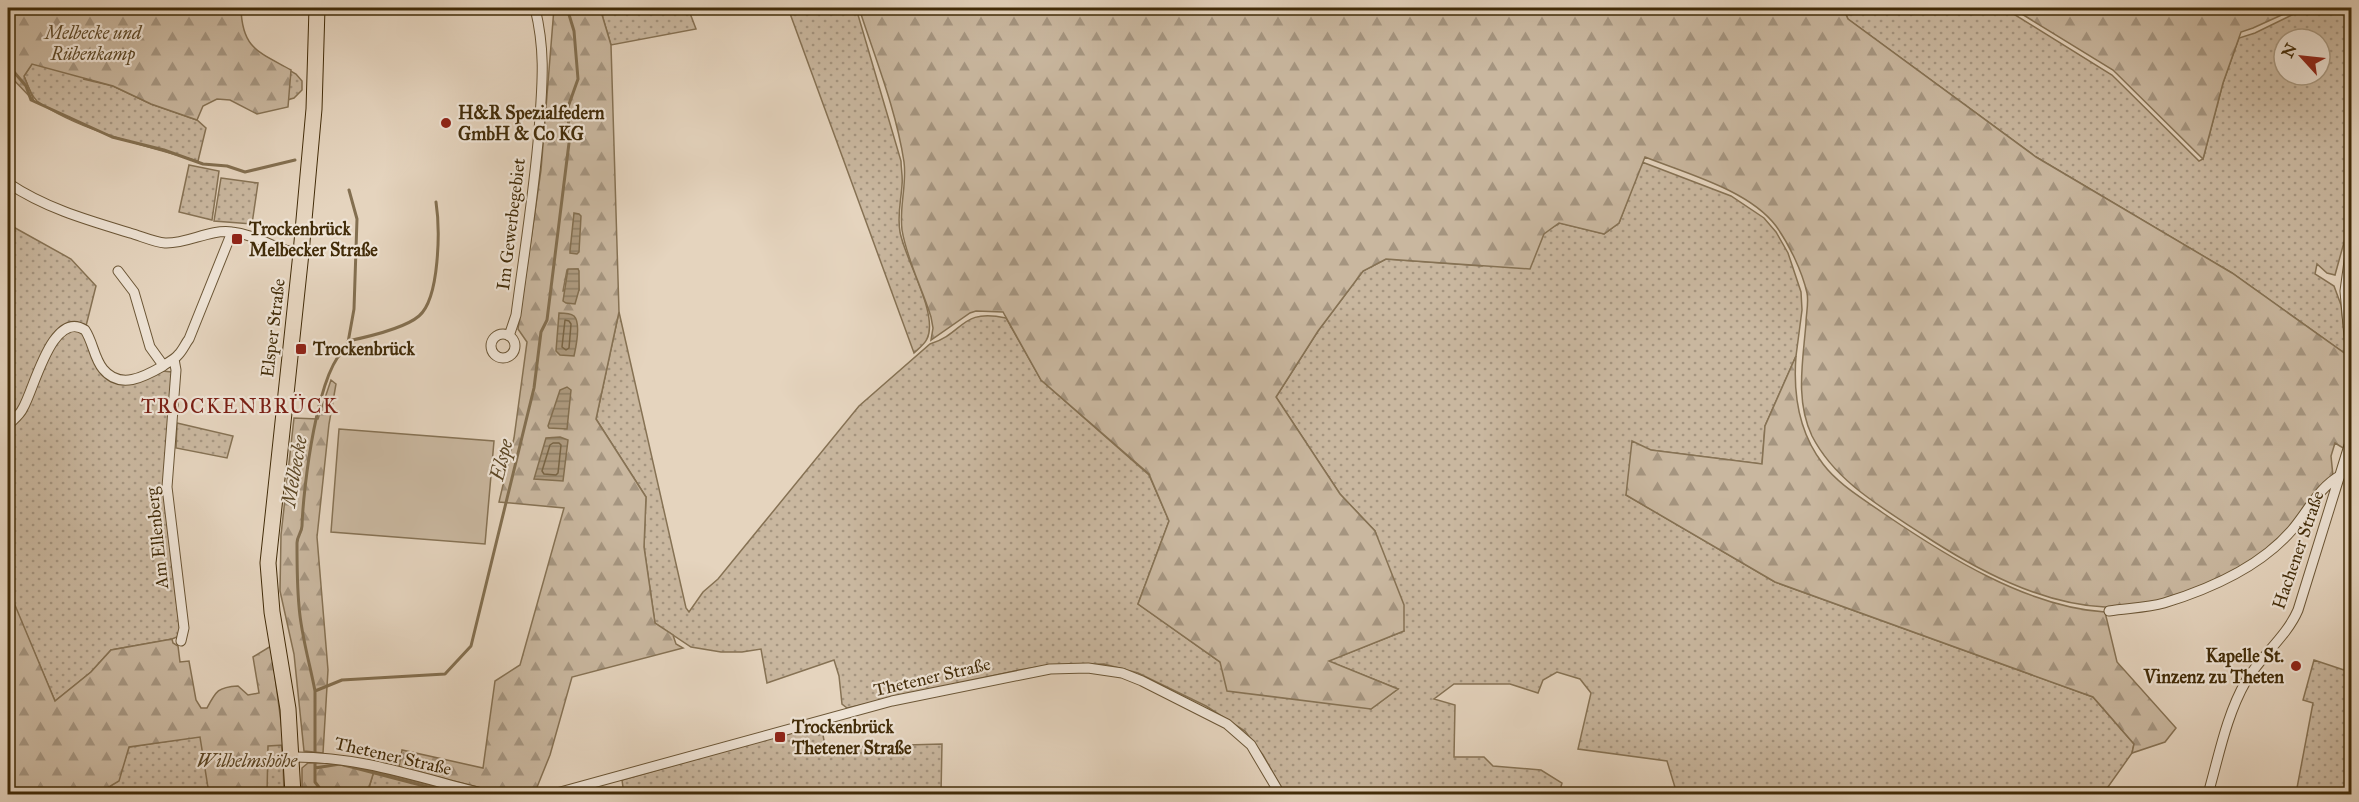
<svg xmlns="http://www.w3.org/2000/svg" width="2359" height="802" font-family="'IM FELL Great Primer',serif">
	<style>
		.green { fill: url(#green-dots); stroke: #867254; stroke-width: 1.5; fill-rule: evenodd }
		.forest { fill: url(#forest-firs); stroke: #867254; stroke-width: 1.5; fill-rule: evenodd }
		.pitch { fill: #c9b79f; stroke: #867254; stroke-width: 1.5 }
		.water { fill: url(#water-rules); stroke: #836f50; stroke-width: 1.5 }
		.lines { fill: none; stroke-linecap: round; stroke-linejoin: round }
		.shore { stroke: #786444; stroke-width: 1.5 }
		.stream { stroke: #836f50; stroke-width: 3 }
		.street-casing { stroke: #6b5636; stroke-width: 11 }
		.primary-casing { stroke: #422c09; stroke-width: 17 }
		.street { stroke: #eee3d5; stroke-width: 9 }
		.primary { stroke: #e5d4be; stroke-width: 15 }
		.poi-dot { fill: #8f2418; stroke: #eee3d5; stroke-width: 2 }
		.labels { text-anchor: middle; stroke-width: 4.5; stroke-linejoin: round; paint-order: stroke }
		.park-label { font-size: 18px; font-style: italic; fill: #5d4827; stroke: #eee3d5 }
		.poi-label { font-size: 18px; font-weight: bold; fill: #422c09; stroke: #eee3d5; text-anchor: start }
		.street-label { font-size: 18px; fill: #422c09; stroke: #eee3d5 }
		.water-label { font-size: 20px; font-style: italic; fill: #5d4827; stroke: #eee3d5 }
		.quarter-label { font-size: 21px; letter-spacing: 1.5px; fill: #7a1f14; stroke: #eee3d5 }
	</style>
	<defs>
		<pattern id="green-dots" width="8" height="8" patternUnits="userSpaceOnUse" patternTransform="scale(1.5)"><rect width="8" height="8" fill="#c9b79f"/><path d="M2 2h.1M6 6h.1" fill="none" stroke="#a59580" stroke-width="1.8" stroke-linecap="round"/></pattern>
		<pattern id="forest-firs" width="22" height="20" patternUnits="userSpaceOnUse" patternTransform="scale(1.5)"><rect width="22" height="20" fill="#c9b79f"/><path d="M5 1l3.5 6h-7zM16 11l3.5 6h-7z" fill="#a59580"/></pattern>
		<pattern id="water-rules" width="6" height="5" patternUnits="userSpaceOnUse" patternTransform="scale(1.5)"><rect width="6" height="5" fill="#ae9b80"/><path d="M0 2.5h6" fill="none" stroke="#8f7f67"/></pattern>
	</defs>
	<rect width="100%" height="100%" fill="#e5d4be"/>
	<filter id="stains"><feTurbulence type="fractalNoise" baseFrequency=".00333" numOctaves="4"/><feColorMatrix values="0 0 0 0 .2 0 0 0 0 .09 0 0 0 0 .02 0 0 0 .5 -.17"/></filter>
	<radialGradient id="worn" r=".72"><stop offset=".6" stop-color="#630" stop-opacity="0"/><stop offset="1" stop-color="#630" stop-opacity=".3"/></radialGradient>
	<path class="green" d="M8 8 230 36 296 74 302 81V90L294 98 284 101 83 79 113 86 151 104 197 120 206 128 198 161C149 147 79 131 37 101 31 96 27 84 24 76L32 64 8 86Z
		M600 8H688L696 29 611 45Z
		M788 8H856L901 161C901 169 903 177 902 185 901 201 897 215 900 232 905 260 939 314 927 339 924 345 918 349 914 353Z
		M1843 8H2004L2112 75 2199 161 2203 159 2223 83 2239 38 2255 33 2306 8H2351V217L2335 275 2327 273 2317 264 2315 274 2334 286 2341 305 2347 355 2232 273 2036 157 1848 19ZM2284 39H2320V75H2284Z
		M1642 162 1731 196 1764 218 1776 232 1788 253 1801 292 1802 310 1796 356 1765 426 1762 464 1651 450 1626 495 1775 582 2093 697 2134 744 2132 753 2103 794H1677L1667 761 1578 749 1591 693 1580 679 1557 672 1543 680 1538 693 1510 684H1454L1434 699 1455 705 1454 757H1484L1493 766 1541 770 1562 783 1559 794H1285L1263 755 1245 731 1206 706 1138 673 1104 664 1050 665 1019 670 847 708 842 704 839 676 834 660 767 683 761 649 742 652H721L691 647 655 623 644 547 646 497 596 419 619 312 686 608 689 612 703 592 718 579 859 406 930 344C965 333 960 308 1006 318L1041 380 1149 475 1169 521 1138 604 1220 662 1371 709 1398 689 1328 661 1404 631 1375 531 1340 494 1276 397 1318 331 1363 271 1386 259 1482 266 1560 223 1604 234 1619 223Z
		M189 165 219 171 212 220 179 212Z
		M221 178 258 183 252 224 214 221Z
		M8 224 71 259 96 286 86 326 91 349 119 383 162 371 172 372 163 488 180 632 177 637 172 639 111 650 91 672 55 701 12 600 8 619Z
		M177 423 233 436 227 458 176 448Z
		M2351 650V794H2289L2297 788 2313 703 2303 700 2314 660 2344 670Z
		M813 728 823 735 825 746 832 747 942 744 941 794H624L622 780 767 739Z
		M280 734 283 758 284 794H97L118 781 129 747 196 737Z
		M374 771 464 794H367Z"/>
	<path class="forest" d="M8 8H241C242 49 259 52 291 70L288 107 257 114 230 100 217 99 203 106 197 120 151 104 113 86 32 64 24 76 34 101 8 74Z
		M554 8H600L611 45 619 312 596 419 646 497 644 547 655 623 673 635 676 644 683 648 572 677 550 755 535 792 505 794 399 767 402 750 483 768 495 681 520 665 564 508 499 502 514 438 527 342 518 329 541 170ZM578 269 579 290 563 291 567 270Z
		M859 8H1843L1848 19 2036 157 2232 273 2347 355C2349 385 2356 421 2343 448L2335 443 2331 456 2333 476C2309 506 2285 535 2255 559 2236 574 2215 582 2193 590 2166 600 2135 609 2105 607 2040 604 1975 569 1922 534 1881 507 1835 481 1812 436 1795 400 1803 361 1806 323 1806 314 1809 302 1807 293 1802 271 1789 244 1776 226 1749 190 1685 173 1645 157L1619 223 1604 234 1559 223 1544 234 1530 269 1386 259 1363 271 1318 331 1276 397 1340 494 1375 531 1404 605V631L1329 661 1398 689 1371 709 1227 691 1220 662 1138 604 1169 521 1149 474 1041 380 1003 312 976 311 970 313 931 340 933 328 931 317C922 288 907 260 902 230 899 207 907 185 904 162 896 109 875 58 859 8Z
		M2012 8H2297L2253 28 2241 32 2223 83 2203 159 2113 70Z
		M1796 356C1793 394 1799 433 1823 464 1838 484 1862 498 1883 513 1946 556 2027 607 2105 612L2117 662 2176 728 2165 742 2132 753 2134 744 2093 697 1775 582 1626 495 1632 441 1651 450 1762 464 1765 426Z
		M331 380 336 384 329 424 317 537 328 670 323 753 304 751 294 654 280 591 281 535 294 418 318 419Z
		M12 598 55 701 91 672 111 650 172 639 173 643 178 646 180 662 189 661 196 700 201 708H207C216 691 218 687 238 686L248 695 259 693 253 657 271 646 284 745 268 746 267 794H209L200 737 129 747 119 781 97 794H8V619Z
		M308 763H330L374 771 367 794H302V768Z"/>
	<path class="pitch" d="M339 429 494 441 485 544 331 532Z"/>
	<path class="water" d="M574 213 579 214 581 216 579 252 577 254 570 253V251Z
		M568 269H578L579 271V290L575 304 566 303 563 301Z
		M559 313C563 313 570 313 574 316 581 323 576 347 574 356L560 355 556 351Z
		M567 387 571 390 567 429 549 428 548 426 560 390Z
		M560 437 568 440 563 481 534 479 546 438Z"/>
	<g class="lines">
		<path class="shore" d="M565 320 569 321 571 324 569 348 566 350 562 347Z
			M553 443H559L561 445 558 473 556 475 544 474 542 471 550 445Z"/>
		<path class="stream" d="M8 65 26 86 31 100 112 137 164 150 203 164 227 166 245 172 295 160
			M348 341C367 337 405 328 419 316 440 298 440 228 436 202
			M315 691C310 664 301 635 299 606 297 585 297 564 297 543 297 536 302 532 302 526 303 491 317 366 347 348L354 309 357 219 349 190
			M315 768 340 764 455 794
			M324 794 315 782V691L342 680 445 674 471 646 534 388 541 332 547 320 569 143 568 107 578 79 574 31 567 8"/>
		<g class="street-casing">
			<path id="street" d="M8 183C45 208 87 220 130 233 141 236 154 242 165 243 188 244 209 229 232 232 257 234 277 252 301 253
				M2352 239 2345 291 2352 371
				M118 271 134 292 150 347 163 365
				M491 346a12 12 0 1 1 24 0a12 12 0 1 1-24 0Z
				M509 336 516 315C524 254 534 193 539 131 542 86 546 53 535 8
				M174 359 176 370 167 487 184 628 181 641
				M8 425C13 420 20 415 23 408 34 390 52 309 85 330 93 342 94 358 103 369 120 390 144 377 163 366 168 362 174 360 178 355 183 350 185 344 189 339L232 232
				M2109 611C2127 608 2147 608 2164 603 2210 589 2260 567 2292 530 2309 510 2318 488 2341 475
				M292 757C360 756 420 778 485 794
				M553 794 892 701 1050 669 1088 668 1122 673 1142 681 1227 724 1251 745 1280 794
				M2208 794C2219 756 2226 716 2246 681 2261 656 2287 636 2298 610L2352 436"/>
		</g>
		<g class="primary-casing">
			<path id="primary" d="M293 794 288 709 272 612 268 563 301 253 314 109 317 8"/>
		</g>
		<use href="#street" class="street"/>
		<use href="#primary" class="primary"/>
	</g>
	<g class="poi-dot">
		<circle cx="446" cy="123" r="6"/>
		<rect x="231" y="233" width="12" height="12" rx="3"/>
		<rect x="295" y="343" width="12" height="12" rx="3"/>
		<circle cx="2296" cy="666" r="6"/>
		<rect x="774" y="731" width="12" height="12" rx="3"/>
	</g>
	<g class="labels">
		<g class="park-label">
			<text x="93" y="39">Melbecke und<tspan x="93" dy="21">Rübenkamp</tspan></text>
			<text x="247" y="767">Wilhelmshöhe</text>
		</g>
		<g class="poi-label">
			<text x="458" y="119">H&amp;R Spezialfedern<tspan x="458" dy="21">GmbH &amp; Co KG</tspan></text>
			<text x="249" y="235">Trockenbrück<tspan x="249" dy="21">Melbecker Straße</tspan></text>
			<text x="313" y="355">Trockenbrück</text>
			<text x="2284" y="662" text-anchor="end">Kapelle St.<tspan x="2284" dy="21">Vinzenz zu Theten</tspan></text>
			<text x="792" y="733">Trockenbrück<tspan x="792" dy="21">Thetener Straße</tspan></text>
		</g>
		<g class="street-label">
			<text transform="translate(511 224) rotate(-83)" y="6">Im Gewerbegebiet</text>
			<text transform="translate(273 328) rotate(-83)" y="6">Elsper Straße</text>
			<text transform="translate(157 538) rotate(-96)" y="6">Am Ellenberg</text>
			<text transform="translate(2298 550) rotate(-71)" y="6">Hachener Straße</text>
			<text transform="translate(932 677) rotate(-13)" y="6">Thetener Straße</text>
			<text transform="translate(393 756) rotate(13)" y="6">Thetener Straße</text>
		</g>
		<g class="water-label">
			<text transform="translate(501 460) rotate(-76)" y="7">Elspe</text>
			<text transform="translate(294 471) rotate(-80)" y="7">Melbecke</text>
		</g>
		<g class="quarter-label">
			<text x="240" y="413">TROCKENBRÜCK</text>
		</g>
	</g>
	<rect width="2359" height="802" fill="none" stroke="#e5d4be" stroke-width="30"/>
	<rect x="9" y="9" width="2341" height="784" fill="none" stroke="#422c09" stroke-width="3"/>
	<rect x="15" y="15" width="2329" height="772" fill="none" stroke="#422c09" stroke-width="1.5"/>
	<g transform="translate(2302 57) rotate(297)"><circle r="28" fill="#eee3d5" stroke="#a99a83" stroke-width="1.5"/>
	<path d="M0-4.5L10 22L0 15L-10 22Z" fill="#8f2418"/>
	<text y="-9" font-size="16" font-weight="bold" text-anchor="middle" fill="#422c09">N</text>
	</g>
	<rect width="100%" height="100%" filter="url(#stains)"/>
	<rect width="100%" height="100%" fill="url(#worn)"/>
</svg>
